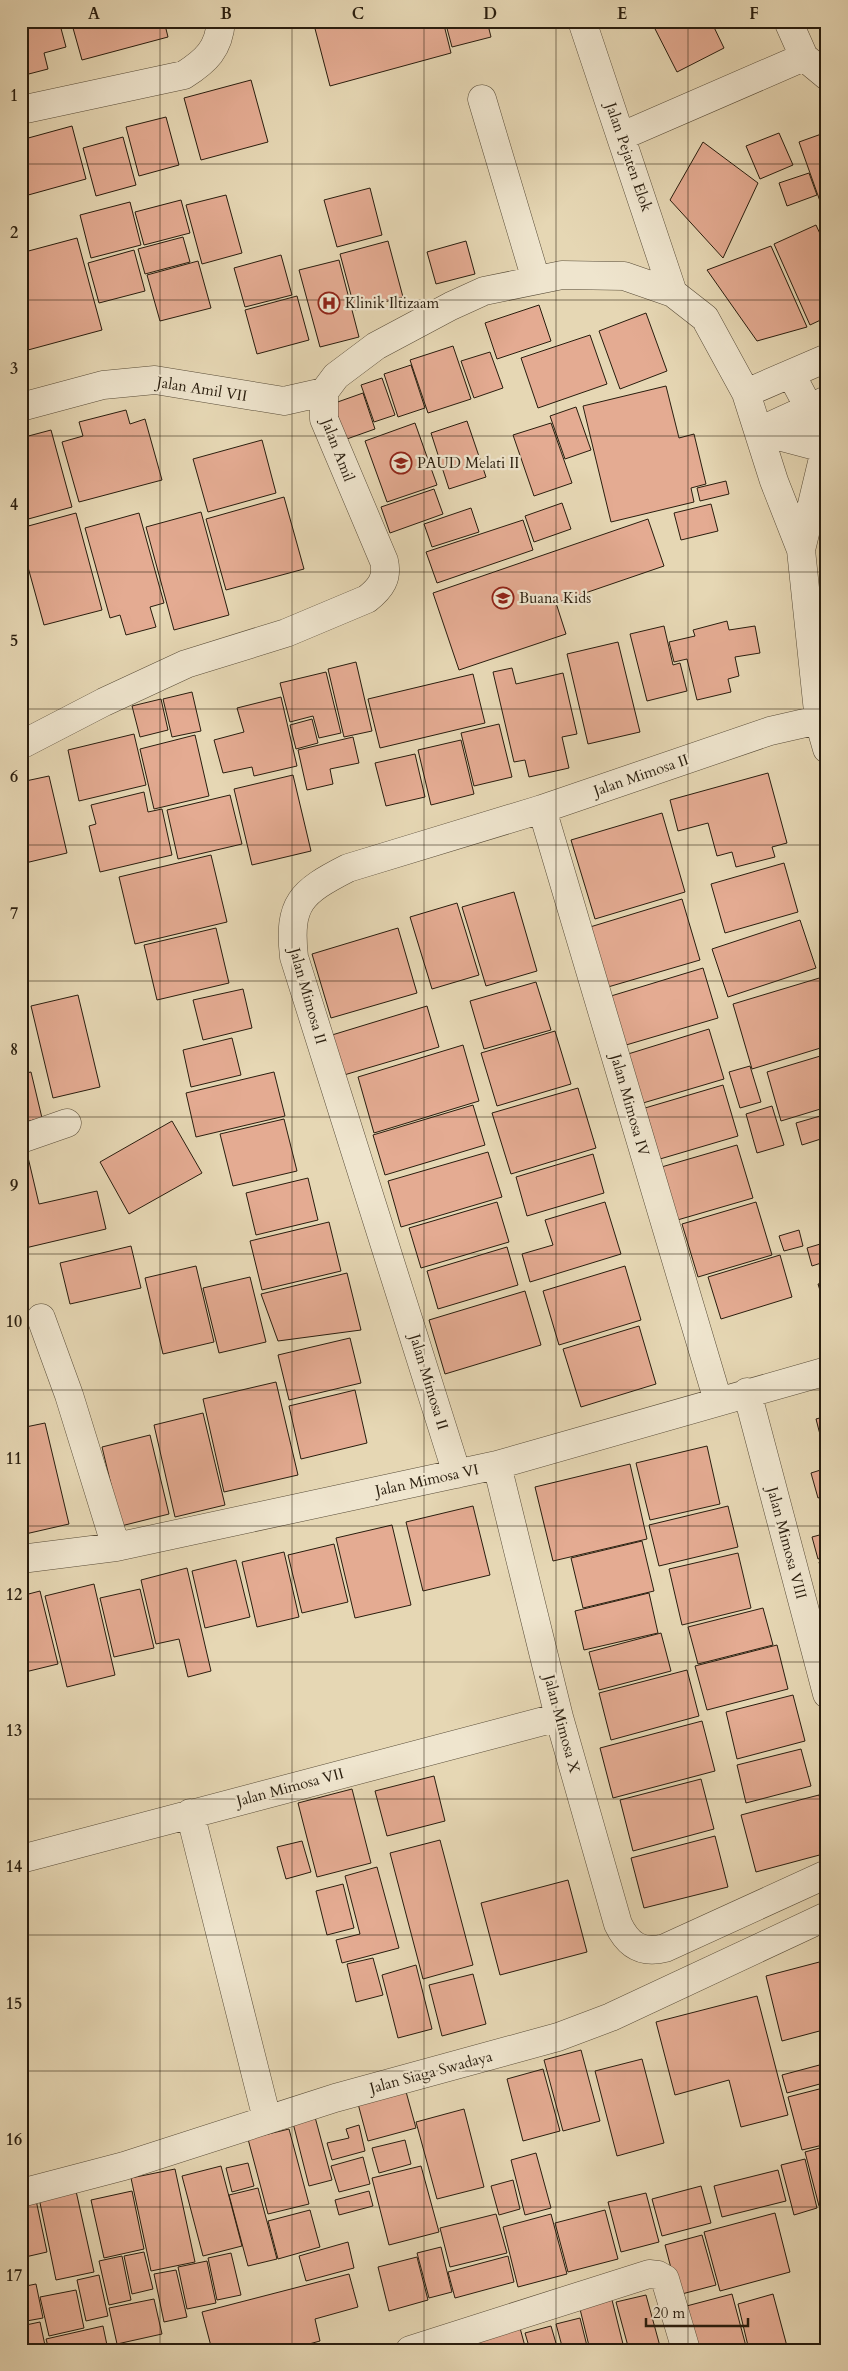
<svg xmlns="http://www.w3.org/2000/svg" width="848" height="2371" font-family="Cardo,serif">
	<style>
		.building { fill: #e4ab92; stroke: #291d0e }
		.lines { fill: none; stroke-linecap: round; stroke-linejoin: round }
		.minor-casing { stroke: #584c38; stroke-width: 29 }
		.minor { stroke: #efe5ce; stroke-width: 28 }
		.grid { fill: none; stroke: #291d0e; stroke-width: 1; stroke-opacity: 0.55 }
		.labels { text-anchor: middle; stroke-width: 4.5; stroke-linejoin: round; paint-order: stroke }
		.street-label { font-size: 15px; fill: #291d0e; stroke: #efe5ce }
		.poi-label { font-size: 15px; fill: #291d0e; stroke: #efe5ce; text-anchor: start }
		.neatline { fill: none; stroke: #291d0e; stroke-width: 2 }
		.grid-label { font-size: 16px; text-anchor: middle; font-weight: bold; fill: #291d0e }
	</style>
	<rect width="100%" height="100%" fill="#e6d7b4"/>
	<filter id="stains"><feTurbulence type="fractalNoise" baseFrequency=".004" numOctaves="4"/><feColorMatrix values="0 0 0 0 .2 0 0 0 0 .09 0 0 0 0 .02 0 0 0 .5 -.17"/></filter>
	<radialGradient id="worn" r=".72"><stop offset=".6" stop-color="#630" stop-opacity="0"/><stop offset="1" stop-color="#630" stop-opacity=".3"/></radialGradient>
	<path class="building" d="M21 21H59L66 47 44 53 48 69 21 76Z
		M71 21H164L168 37 82 60Z
		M313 21H443L451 53 330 86Z
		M445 21H487L491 37 452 47Z
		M651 21H711L724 48 677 72Z
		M251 80 268 142 201 160 184 98Z
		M166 117 179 165 139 176 126 127Z
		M72 126 86 179 21 197V140Z
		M827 132V202L821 204 799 142Z
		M779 133 793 165 760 179 746 146Z
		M123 137 136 185 96 196 83 148Z
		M703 142 758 183 723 258 670 200Z
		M809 173 817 195 787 206 779 183Z
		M370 188 382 235 337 247 324 200Z
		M226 195 242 253 202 264 186 205Z
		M181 200 190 233 144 245 135 212Z
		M130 202 141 245 91 258 80 215Z
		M827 218V237L820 221Z
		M816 225 827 249V317L810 325 774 244Z
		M183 237 190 262 145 274 138 249Z
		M77 238 102 330 28 350 21 325V253Z
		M388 241 403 297 355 310 340 254Z
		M466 241 475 274 436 284 427 252Z
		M771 246 807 327 757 341 707 270Z
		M134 250 145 291 99 303 88 263Z
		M281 255 292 295 245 307 234 268Z
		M339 260 359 337 320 347 299 270Z
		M198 261 211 308 160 321 147 275Z
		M297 296 309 340 257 354 245 310Z
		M539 305 551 341 497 359 485 323Z
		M646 313 667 371 620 389 599 331Z
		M590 335 607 384 538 408 521 358Z
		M453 346 471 399 428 413 410 360Z
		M490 352 503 388 474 398 461 361Z
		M411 365 425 408 398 417 384 374Z
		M382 378 395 415 374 422 361 385Z
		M666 386 679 438 694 434 706 484 691 488 694 502 611 522 583 406Z
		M363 393 375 429 344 440 332 404Z
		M576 407 591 450 565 459 550 416Z
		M126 410 130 424 145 419 162 480 79 502 62 442 83 436 79 422Z
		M467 421 486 477 449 489 431 433Z
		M415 423 437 485 387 502 365 441Z
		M551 423 572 483 534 496 513 435Z
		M51 430 72 507 21 521V438Z
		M262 440 276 493 208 512 193 459Z
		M726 481 729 494 700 501 697 488Z
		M434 489 443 514 390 533 381 507Z
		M284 497 304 569 226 590 206 519Z
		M562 503 571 529 534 542 525 516Z
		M711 504 718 531 681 540 674 513Z
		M471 508 479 532 432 547 424 524Z
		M201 512 229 615 174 630 146 527Z
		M76 513 102 610 44 625 21 542V528Z
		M139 513 164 603 150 607 156 627 126 635 120 615 110 618 85 528Z
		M648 519 664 566 556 603 566 634 459 670 433 593Z
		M523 520 533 550 437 583 426 552Z
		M827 587V615L819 616 816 589Z
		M727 621 729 630 755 626 760 653 735 657 739 676 728 679 731 692 697 700 687 659 674 662 669 642 695 636 693 630Z
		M664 626 673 665 680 663 687 691 647 701 630 634Z
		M618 642 640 732 588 744 567 654Z
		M356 662 372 731 344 737 328 669Z
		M512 668 516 684 563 673 577 734 562 737 569 768 529 777 525 760 514 762 493 672Z
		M326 672 341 733 319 738 313 716 290 722 280 683Z
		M473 674 485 723 380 748 368 699Z
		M192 692 201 731 172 737 163 699Z
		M281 697 297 766 254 776 252 767 223 773 214 740 244 732 237 708Z
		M161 699 168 730 140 737 132 706Z
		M312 719 318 743 296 749 290 725Z
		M499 724 512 777 474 786 461 733Z
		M134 734 146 785 79 801 68 750Z
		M195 735 209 796 154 809 140 749Z
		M353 737 359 763 330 769 333 784 307 790 298 750Z
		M461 740 474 794 431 805 418 750Z
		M415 754 425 797 386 806 375 763Z
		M768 773 787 843 772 847 775 857 736 867 732 852 717 856 708 823 678 831 670 800Z
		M293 775 311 851 252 865 234 789Z
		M49 776 67 853 21 864V782Z
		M144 792 148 812 162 809 172 855 100 872 89 826 96 824 91 805Z
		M230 795 242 844 178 859 167 810Z
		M662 813 685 892 595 919 571 840Z
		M211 855 227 922 135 944 119 877Z
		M784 863 798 912 725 933 711 884Z
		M514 892 537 971 486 986 462 907Z
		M682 899 700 960 608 987 590 927Z
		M457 903 479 975 432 989 410 917Z
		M800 920 816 968 728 997 712 949Z
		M216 928 229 983 157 1000 144 945Z
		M398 928 417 993 331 1018 312 954Z
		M703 968 718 1018 626 1045 611 996Z
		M826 976 827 1046 752 1069 733 1004Z
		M536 982 551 1030 484 1049 470 1001Z
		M243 989 252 1028 203 1040 193 1000Z
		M78 995 100 1087 53 1098 31 1006Z
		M427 1006 439 1047 344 1075 332 1035Z
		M709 1029 724 1079 643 1103 628 1054Z
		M555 1031 571 1084 497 1106 481 1053Z
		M232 1038 241 1075 191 1087 183 1050Z
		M463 1045 479 1101 374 1133 358 1077Z
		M827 1054V1107L781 1121 767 1072Z
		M750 1066 761 1102 740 1108 729 1072Z
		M31 1072 42 1118 21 1123V1074Z
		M274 1072 285 1116 196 1137 186 1093Z
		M723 1085 738 1136 660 1159 645 1108Z
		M578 1088 596 1148 511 1174 492 1113Z
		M473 1105 485 1145 385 1175 373 1135Z
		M772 1106 784 1145 757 1153 746 1114Z
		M827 1114V1137L802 1145 796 1123Z
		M284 1119 297 1171 233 1186 220 1134Z
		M172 1121 202 1173 129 1214 100 1162Z
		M737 1145 753 1198 674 1221 658 1168Z
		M488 1152 502 1197 401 1227 388 1181Z
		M27 1153 39 1204 97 1191 106 1229 21 1249V1154Z
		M593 1154 604 1193 527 1216 516 1177Z
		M308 1178 318 1220 256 1235 246 1193Z
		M497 1202 509 1242 421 1268 409 1228Z
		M605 1202 621 1254 530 1282 522 1254 553 1245 545 1220Z
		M756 1202 772 1255 698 1277 682 1224Z
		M329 1222 341 1271 262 1290 250 1241Z
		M799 1230 803 1246 784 1251 779 1236Z
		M827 1242V1261L812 1266 807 1248Z
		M131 1246 141 1288 70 1304 60 1263Z
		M507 1247 518 1285 438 1309 427 1271Z
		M780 1255 792 1297 721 1319 708 1277Z
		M196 1266 214 1342 163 1354 145 1278Z
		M625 1266 641 1320 559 1345 543 1291Z
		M347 1273 361 1330 278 1341 261 1294Z
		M250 1277 266 1342 219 1353 203 1288Z
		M827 1282V1313L818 1284Z
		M525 1291 541 1345 445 1374 429 1320Z
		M639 1326 656 1384 581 1407 563 1349Z
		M350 1338 361 1383 289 1400 278 1355Z
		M276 1382 298 1475 224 1492 203 1399Z
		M355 1390 367 1443 301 1459 289 1406Z
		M203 1413 225 1505 175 1517 154 1425Z
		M827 1416V1449L824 1450 816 1419Z
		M45 1423 69 1524 21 1535V1428Z
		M150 1435 169 1514 121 1526 102 1447Z
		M707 1446 720 1504 650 1520 636 1463Z
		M630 1464 647 1539 553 1561 535 1487Z
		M827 1468V1495L818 1498 811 1473Z
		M473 1506 490 1575 423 1591 406 1522Z
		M728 1506 738 1547 659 1566 649 1525Z
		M392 1525 411 1605 355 1618 336 1538Z
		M827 1533V1556L818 1559 812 1537Z
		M642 1541 654 1591 583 1608 571 1558Z
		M334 1544 348 1602 302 1613 288 1555Z
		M284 1552 299 1617 257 1627 242 1562Z
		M738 1553 751 1608 682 1625 669 1569Z
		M236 1560 250 1617 205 1628 192 1571Z
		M827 1560V1591L819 1562Z
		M187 1568 211 1671 188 1677 179 1639 156 1644 141 1580Z
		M94 1584 115 1675 67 1687 45 1596Z
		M140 1589 154 1648 114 1657 100 1598Z
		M40 1591 58 1664 21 1673V1596Z
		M649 1593 658 1633 584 1650 575 1611Z
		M763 1608 773 1645 698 1664 688 1627Z
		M661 1633 671 1671 599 1690 589 1652Z
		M777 1645 788 1689 707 1710 695 1666Z
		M687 1670 699 1716 611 1740 599 1693Z
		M793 1695 805 1741 737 1759 726 1712Z
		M702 1721 715 1771 613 1798 600 1748Z
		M801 1749 811 1786 746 1803 737 1765Z
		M434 1776 445 1821 387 1836 375 1791Z
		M701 1779 714 1829 633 1851 620 1800Z
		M352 1789 371 1863 317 1877 298 1803Z
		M819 1795 827 1826V1853L756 1872 741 1815Z
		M715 1836 728 1887 644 1908 631 1858Z
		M440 1840 473 1965 423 1979 390 1853Z
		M302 1841 311 1872 286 1879 277 1847Z
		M377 1867 399 1948 342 1963 336 1940 360 1934 345 1876Z
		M568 1880 587 1952 500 1975 481 1903Z
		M343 1884 354 1928 327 1935 316 1891Z
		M373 1958 383 1995 356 2002 347 1964Z
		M827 1960V2029L782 2041 766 1976Z
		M416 1965 432 2029 398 2038 382 1975Z
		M473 1974 486 2024 442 2036 429 1985Z
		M757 1996 788 2115 741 2127 729 2080 675 2095 656 2022Z
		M581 2050 600 2121 563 2131 544 2060Z
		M642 2059 664 2143 617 2156 595 2071Z
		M827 2063V2082L787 2093 782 2075Z
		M543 2069 560 2131 523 2141 507 2079Z
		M827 2087V2144L802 2150 788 2097Z
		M405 2088 416 2128 368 2141 357 2100Z
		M464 2109 484 2187 437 2199 416 2122Z
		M315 2117 332 2180 309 2186 293 2123Z
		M359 2125 365 2151 332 2160 327 2143 349 2138 346 2129Z
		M289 2129 309 2204 268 2214 248 2139Z
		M405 2140 411 2164 379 2173 372 2148Z
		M827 2146V2204L819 2206 805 2152Z
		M536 2153 551 2208 525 2215 511 2160Z
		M363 2157 370 2184 339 2192 331 2166Z
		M805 2159 817 2208 794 2215 781 2165Z
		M248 2163 254 2186 232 2192 226 2168Z
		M221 2166 242 2246 203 2256 182 2176Z
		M421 2166 439 2232 389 2245 372 2178Z
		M175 2169 195 2262 151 2271 131 2178Z
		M778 2170 786 2201 722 2217 714 2186Z
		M513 2180 520 2209 499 2215 491 2186Z
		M701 2186 711 2223 662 2236 652 2199Z
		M258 2188 277 2259 248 2266 229 2195Z
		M76 2191 94 2272 56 2280 39 2198Z
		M132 2191 144 2249 104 2258 91 2200Z
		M369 2191 373 2206 339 2215 335 2200Z
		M646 2193 659 2242 621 2252 608 2202Z
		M36 2200 47 2252 21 2258V2203Z
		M310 2210 320 2247 278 2259 268 2221Z
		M605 2210 618 2259 568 2272 555 2223Z
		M827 2212V2238H826L820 2214Z
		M775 2213 790 2272 720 2291 704 2232Z
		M496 2214 507 2253 450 2267 440 2228Z
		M551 2214 567 2274 518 2287 503 2227Z
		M702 2235 716 2285 678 2295 665 2245Z
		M348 2242 354 2268 306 2281 299 2256Z
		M441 2247 452 2292 429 2298 417 2253Z
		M144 2252 153 2289 132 2294 124 2256Z
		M231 2253 241 2295 217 2300 208 2258Z
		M122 2256 131 2300 109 2305 99 2261Z
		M508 2256 514 2282 455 2298 448 2272Z
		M417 2257 428 2300 389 2311 378 2267Z
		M207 2261 216 2303 187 2309 178 2267Z
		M176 2270 187 2317 164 2322 154 2274Z
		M349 2274 358 2307 315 2319 320 2341 287 2350H212L202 2312Z
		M99 2275 108 2316 86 2321 77 2280Z
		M36 2284 43 2318 21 2322V2287Z
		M76 2290 84 2328 49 2336 40 2297Z
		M732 2294 747 2350H690L679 2308Z
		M773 2294 788 2350H749L738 2304Z
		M646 2295 661 2350H629L616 2302Z
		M154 2299 162 2334 117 2344 109 2308Z
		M612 2300 623 2344 590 2350 580 2309Z
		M580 2318 588 2350H563L556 2324Z
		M40 2322 46 2350H21V2326Z
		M103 2326 108 2350H49L46 2339Z
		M551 2326 558 2350H530L525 2333Z
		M520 2328 526 2350H476L474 2340Z"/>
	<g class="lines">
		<g class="minor-casing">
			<path id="minor" d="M582 21 673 293
				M788 21 804 57 827 76
				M482 99 536 280
				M21 110 184 75C206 61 219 49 221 21
				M622 136 804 57
				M791 374 809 408 825 450 801 550
				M746 393 827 358
				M21 407 103 385 155 380 284 401 324 392
				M759 431 827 400
				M759 431 827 449
				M21 745 104 702 186 664 286 633 367 599C381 588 388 578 384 561L324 419V392L336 376 376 346 451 306 484 291 562 275 624 276 673 293 705 318 746 393 774 481 801 550 819 721 827 749
				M542 809 718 1401
				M21 1139 67 1123
				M41 1318 69 1395 116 1547
				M747 1392 827 1694
				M497 1465 559 1717 618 1924C628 1945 641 1954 665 1948L827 1874
				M457 1474 294 957C288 903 301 892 348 868L542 809 770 731 827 718
				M21 1559 116 1547 497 1465 827 1371
				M190 1813 267 2119
				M21 1859 559 1717
				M21 2193 124 2166 335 2098 558 2037 611 2017 827 1916
				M410 2350 649 2274 658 2275 665 2279 686 2350"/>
		</g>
		<use href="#minor" class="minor"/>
	</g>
	<path class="grid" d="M160 21V2350M292 21V2350M424 21V2350M556 21V2350M688 21V2350M21 164H827M21 300H827M21 436H827M21 572H827M21 709H827M21 845H827M21 981H827M21 1117H827M21 1254H827M21 1390H827M21 1526H827M21 1662H827M21 1799H827M21 1935H827M21 2071H827M21 2207H827"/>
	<defs>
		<g id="hospital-ring" transform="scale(1.125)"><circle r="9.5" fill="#efe5ce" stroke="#8f2418" stroke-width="1.5"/><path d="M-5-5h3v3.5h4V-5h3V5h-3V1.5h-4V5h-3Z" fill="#8f2418"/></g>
		<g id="school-ring" transform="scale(1.125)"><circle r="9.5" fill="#efe5ce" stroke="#8f2418" stroke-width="1.5"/><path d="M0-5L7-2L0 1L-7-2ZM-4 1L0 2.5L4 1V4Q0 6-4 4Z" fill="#8f2418"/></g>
	</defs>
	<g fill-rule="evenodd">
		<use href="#hospital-ring" x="329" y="303"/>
		<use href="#school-ring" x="401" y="463"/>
		<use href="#school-ring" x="503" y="598"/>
	</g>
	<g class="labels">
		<g class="street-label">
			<text transform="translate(629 157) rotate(71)" y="5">Jalan Pejaten Elok</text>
			<text transform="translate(202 389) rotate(9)" y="5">Jalan Amil VII</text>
			<text transform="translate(338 450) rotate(69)" y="5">Jalan Amil</text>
			<text transform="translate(641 775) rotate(-19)" y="5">Jalan Mimosa II</text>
			<text transform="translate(308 996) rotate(74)" y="5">Jalan Mimosa II</text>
			<text transform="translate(630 1105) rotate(74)" y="5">Jalan Mimosa IV</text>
			<text transform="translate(429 1382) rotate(73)" y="5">Jalan Mimosa II</text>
			<text transform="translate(427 1480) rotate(-12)" y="5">Jalan Mimosa VI</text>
			<text transform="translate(787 1543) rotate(75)" y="5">Jalan Mimosa VIII</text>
			<text transform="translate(562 1724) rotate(75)" y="5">Jalan Mimosa X</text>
			<text transform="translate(290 1787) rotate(-15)" y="5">Jalan Mimosa VII</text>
			<text transform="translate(431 2072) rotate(-15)" y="5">Jalan Siaga Swadaya</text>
		</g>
		<g class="poi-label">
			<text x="345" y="308">Klinik Iltizaam</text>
			<text x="417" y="468">PAUD Melati II</text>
			<text x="519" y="603">Buana Kids</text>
		</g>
	</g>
	<rect width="848" height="2371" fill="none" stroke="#e6d7b4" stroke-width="55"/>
	<path d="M646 2318v8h102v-8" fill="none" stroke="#291d0e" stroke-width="2.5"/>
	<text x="653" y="2318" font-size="15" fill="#291d0e" stroke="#efe5ce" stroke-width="4" paint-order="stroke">20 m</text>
	<rect x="28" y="28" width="792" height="2316" class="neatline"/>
	<g class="grid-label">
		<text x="94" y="19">A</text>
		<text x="226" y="19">B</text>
		<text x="358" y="19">C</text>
		<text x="490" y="19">D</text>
		<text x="622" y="19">E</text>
		<text x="754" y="19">F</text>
		<text x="14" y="101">1</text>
		<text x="14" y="238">2</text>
		<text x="14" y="374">3</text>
		<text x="14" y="510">4</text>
		<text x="14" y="646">5</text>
		<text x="14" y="782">6</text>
		<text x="14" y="919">7</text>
		<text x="14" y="1055">8</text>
		<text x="14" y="1191">9</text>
		<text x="14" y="1327">10</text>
		<text x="14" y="1464">11</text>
		<text x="14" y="1600">12</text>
		<text x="14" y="1736">13</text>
		<text x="14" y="1872">14</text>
		<text x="14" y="2009">15</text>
		<text x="14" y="2145">16</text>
		<text x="14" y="2281">17</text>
	</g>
	<rect width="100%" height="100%" filter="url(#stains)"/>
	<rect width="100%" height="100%" fill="url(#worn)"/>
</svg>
